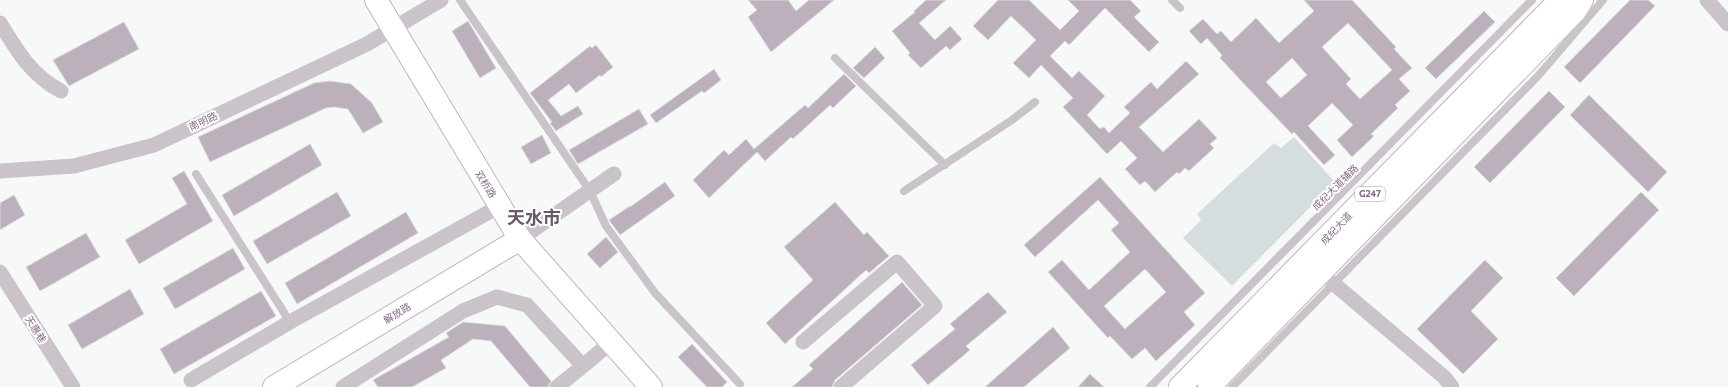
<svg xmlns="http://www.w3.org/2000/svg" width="1728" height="387" font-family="Commissioner,'Noto Sans SC',sans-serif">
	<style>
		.green { fill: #d6ddde }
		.building { fill: #bcb0bd; stroke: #d9dbda; fill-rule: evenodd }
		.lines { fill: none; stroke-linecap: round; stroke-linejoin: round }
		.secondary-casing { stroke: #beb5bf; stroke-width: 24 }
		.highway-casing { stroke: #bcb6bd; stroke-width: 24 }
		.lane { stroke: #cac3ca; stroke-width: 8 }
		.street { stroke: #cac3ca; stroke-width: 15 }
		.secondary { stroke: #fff; stroke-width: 22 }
		.highway { stroke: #fff; stroke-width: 22 }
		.labels { text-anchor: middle; stroke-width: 4; stroke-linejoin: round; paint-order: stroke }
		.shield { fill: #fff; stroke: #aa97aa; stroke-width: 1 }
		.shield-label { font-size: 9px; font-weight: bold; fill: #856a86 }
		.street-label { font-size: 10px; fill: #856a86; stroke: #fff }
		.town-label { font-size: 18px; font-weight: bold; fill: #6b586b; stroke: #fff }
	</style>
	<rect width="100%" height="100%" fill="#f7f9f8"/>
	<path class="green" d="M1294 137 1335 182 1232 286 1183 238 1201 220 1197 214 1274 143 1281 148Z"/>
	<path class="building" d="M748 0H788L796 11 809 0H834L771 52 748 17 757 10Z
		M926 0H946L919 23 935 40 950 26 962 39 950 50 946 46 921 68 908 55 910 53 892 31 915 12 914 11Z
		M998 0H1029L1060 30 1079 11 1068 0H1130L1141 11 1134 17 1159 42 1149 52 1105 8 1069 45 1065 41 1050 56 1072 78 1079 71 1105 96 1087 115 1100 129 1104 127 1109 133 1130 113 1124 107 1151 82 1157 89 1186 61 1199 74 1139 127 1163 152 1199 119 1217 138 1210 144 1214 148 1189 171 1185 168 1179 174 1177 172 1155 192 1145 181 1140 185 1125 169 1137 158 1121 141 1107 154 1063 107 1073 98 1041 65 1029 78 1013 63 1036 40 1011 16 988 40 973 26Z
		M1304 0H1352L1396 47 1394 49 1412 68 1399 79 1410 91 1395 105 1398 108 1371 134 1374 136 1352 157 1337 140 1353 125 1332 103 1308 126 1335 155 1324 165 1294 132 1292 134 1246 86 1220 58 1222 55 1207 38 1201 44 1189 31 1203 19 1217 34 1221 31 1231 42 1256 18 1279 43 1314 11ZM1348 23 1392 70 1360 99 1346 84 1351 79 1322 47ZM1292 58 1307 75 1281 98 1266 82Z
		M1630 0H1648L1655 6 1580 83 1564 67Z
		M1484 11 1495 22 1436 79 1425 68Z
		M468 21 496 68 480 78 452 31Z
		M124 22 139 49 69 86 53 60Z
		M596 45 613 67 601 77 600 75 576 93 569 84 548 100 561 116 578 106 583 114 556 131 550 123 552 122 530 93 590 46 592 48Z
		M875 47 885 58 864 78 853 68Z
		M714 69 721 80 704 93 702 91 656 123 650 115Z
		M844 74 856 86 833 108 830 105 793 139 791 137 765 161 757 152 709 198 693 180 724 150 729 155 746 139 754 149 805 105 808 108Z
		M330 81 351 84 372 103 383 122 363 133 348 109 334 107 326 108 210 162 198 137 314 83Z
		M1549 91 1565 107 1490 183 1474 167Z
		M1589 95 1667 172 1648 192 1570 115Z
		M639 109 648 124 578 164 569 150Z
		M542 135 551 153 531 164 521 147Z
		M310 144 322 165 234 216 222 195Z
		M184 171 213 221 139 264 125 240 187 204 172 178Z
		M1100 177 1205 293 1184 312 1195 325 1156 361 1145 348 1132 359 1110 336 1108 338 1048 272 1062 260 1089 290 1130 252 1111 230 1119 223 1098 200 1035 257 1024 245ZM1145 269 1166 292 1125 329 1104 306Z
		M665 182 675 196 620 235 609 220 630 206V207Z
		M337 192 351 216 267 264 253 241Z
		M1641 192 1659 210 1574 296 1556 278Z
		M14 195 25 215 0 230V203Z
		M835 202 864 235 867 232 889 256 869 273 866 270 785 344 766 323 813 280 784 247Z
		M406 212 418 233 297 304 285 283Z
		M86 233 100 257 40 291 26 267Z
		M606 237 618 252 600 268 587 254Z
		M233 248 245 269 175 309 163 288Z
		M1485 260 1503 278 1471 311 1498 339 1463 374 1417 329Z
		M902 282 922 305 835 380 832 387H792L813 369 809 365Z
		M130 289 144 314 82 349 68 325Z
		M261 291 276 316 174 374 160 349Z
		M988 292 1007 312 966 346 970 350 928 385 911 365 955 329 950 324Z
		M463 322 505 326 551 381 548 387H530L491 341 473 339 441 360 446 368 412 387H378L373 380 449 337 446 333Z
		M1053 327 1070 348 1024 387H985Z
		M692 344 727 382 722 387H707L678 357Z
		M1090 374 1104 387H1078Z"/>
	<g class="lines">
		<g class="secondary-casing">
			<path id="secondary" d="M376 0 520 239 651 387
				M274 387 520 239"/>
		</g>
		<g class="highway-casing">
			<path id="highway" d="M1180 387 1560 0
				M1209 387 1575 11 1582 0"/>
		</g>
		<path class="lane" d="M460 0 590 191 606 226 655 293 740 384
			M1172 0 1180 8
			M835 58 945 165
			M196 174 290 322
			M904 191 1012 120 1035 102
			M1150 387 1532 0
			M1232 387 1538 76 1603 0"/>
		<path class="street" d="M1707 0 1728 24
			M0 23C17 51 31 75 61 91
			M0 171 74 166 154 145 367 44 441 0
			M520 239 614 174
			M0 272 73 387
			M1333 283 1444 377 1452 387
			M803 342 897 262 935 306 841 387
			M191 380 290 322 500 206
			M343 387 463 311 497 297 527 305 583 366 611 342
			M557 387 583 366"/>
		<use href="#secondary" class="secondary"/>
		<use href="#highway" class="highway"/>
	</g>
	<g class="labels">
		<rect class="shield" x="1355" y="187" width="30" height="14" rx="3"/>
		<g class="shield-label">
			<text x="1370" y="197">G247</text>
		</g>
		<g class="street-label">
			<text transform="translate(203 121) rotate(-25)" y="4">南明路</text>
			<text transform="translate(486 184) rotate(59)" y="4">双桥路</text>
			<text transform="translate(1335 187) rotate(-45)" y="4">成纪大道辅路</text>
			<text transform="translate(1336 228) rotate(-46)" y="4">成纪大道</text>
			<text transform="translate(397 313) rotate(-31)" y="4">解放路</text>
			<text transform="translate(36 329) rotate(58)" y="4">天惠巷</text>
		</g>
		<g class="town-label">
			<text x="534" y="224">天水市</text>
		</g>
	</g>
</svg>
